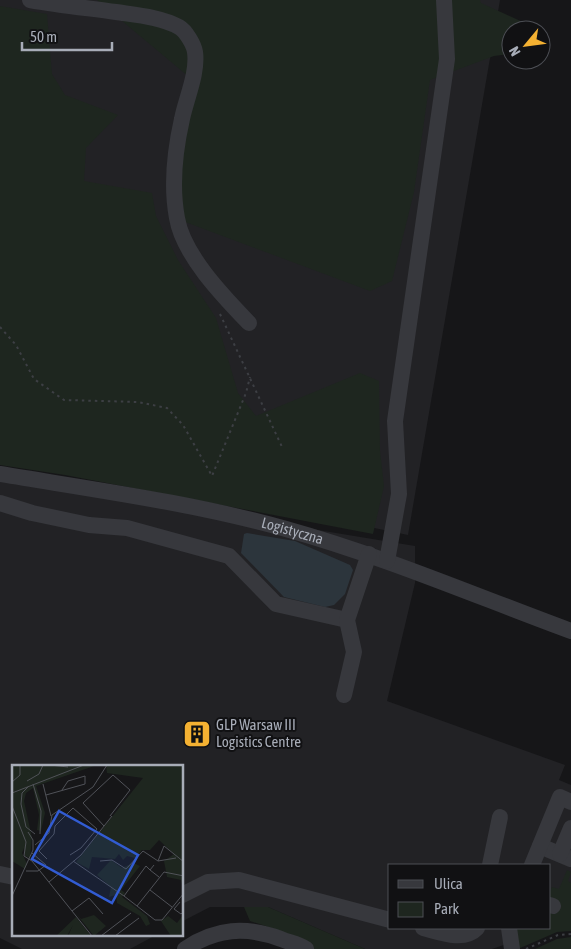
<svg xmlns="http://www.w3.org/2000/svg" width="571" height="949" font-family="'Asap Condensed',sans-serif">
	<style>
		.built { fill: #222225; fill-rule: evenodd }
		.green { fill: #1e261f }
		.water { fill: #2c353c }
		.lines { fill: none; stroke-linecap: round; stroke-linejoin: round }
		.path { stroke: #3d3f44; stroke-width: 2; stroke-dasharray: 2.5 4; stroke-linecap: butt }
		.minor { stroke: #37383d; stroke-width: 16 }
		.labels { text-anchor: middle; stroke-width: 4; stroke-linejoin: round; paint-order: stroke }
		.street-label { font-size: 15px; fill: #a8adb8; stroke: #111113 }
		.poi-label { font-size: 15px; fill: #a8adb8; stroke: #111113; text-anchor: start }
		.inset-road { fill: none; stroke: #505258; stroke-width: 1 }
		.view { fill: #325cd3; fill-opacity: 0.15; stroke: #325cd3; stroke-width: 2.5 }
		.inset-edge { fill: none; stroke: #a8adb8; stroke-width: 2.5 }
	</style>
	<rect width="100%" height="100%" fill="#161618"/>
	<path class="built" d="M0 0H500L408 535 0 450Z
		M0 478 415 546V583L387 701 565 765 559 780 571 785V913L550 929 492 949H365L268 907H210L183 921 182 766H14V935H156L130 949H22L0 938ZM390 865H550V928H390Z"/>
	<path class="green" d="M97 0H480L481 3 527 24 529 30H511V54L494 56 430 80 414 192 392 281 370 291 180 220 178 182 195 82Z
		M0 6 47 14 52 74 65 95 118 115 86 148 84 181 152 193 156 216 178 260 216 318 238 393 256 416 360 373 379 381 380 451 384 486 373 534 65 475 0 465Z
		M567 870 571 872 568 881 571 883V931L557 932 518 949 515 928H550V891L552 887 559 889Z
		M244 907H268L365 949H309L278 930 250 921Z
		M571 937V949H535L557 939Z"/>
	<path class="water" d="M247 533 295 541 350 565 353 570 345 594 334 605 325 607 284 597 241 553 244 534Z"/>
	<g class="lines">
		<path class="path" d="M220 314 283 449
			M0 327 16 345 34 379 64 400 138 402 167 408 183 425 212 476 246 393 250 377
			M526 949 558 935 571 934"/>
		<g class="minor">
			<path d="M30 0C58 5 87 8 116 12 136 15 161 17 179 27 186 31 194 45 195 52 198 73 186 99 182 119 175 150 171 186 177 218 183 255 224 297 249 323"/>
			<path id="s1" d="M0 474C96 490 193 503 286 529 383 556 476 596 571 631"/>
			<path d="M0 503 32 513 89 525 127 528 229 556 276 604 347 620"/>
			<path d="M387 561 399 494 395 421 447 59 444 0"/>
			<path d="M344 695 354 652 347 620 369 554"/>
			<path d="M540 846 571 859"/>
			<path d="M560 854 571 828"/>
			<path d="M490 865 500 817"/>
			<path d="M532 865 560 797 571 802"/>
			<path d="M0 874 14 877"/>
			<path d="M182 895 208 882 239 880 390 920"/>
			<path d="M550 905 553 906"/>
			<path d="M423 928C439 932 464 942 477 928"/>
			<path d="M509 928 512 949"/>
			<path d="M185 949C216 928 246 926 281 939 290 943 298 943 306 949"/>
		</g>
	</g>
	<defs>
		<g id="building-square" transform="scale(1.4375)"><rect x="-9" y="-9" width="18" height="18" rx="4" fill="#f4b132" stroke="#111113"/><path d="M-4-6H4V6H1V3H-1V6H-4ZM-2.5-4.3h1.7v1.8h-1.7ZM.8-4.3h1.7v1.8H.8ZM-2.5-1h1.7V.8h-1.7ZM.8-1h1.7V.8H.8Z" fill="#111"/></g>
	</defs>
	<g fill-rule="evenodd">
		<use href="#building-square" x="197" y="734"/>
	</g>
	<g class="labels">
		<g class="street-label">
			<text dy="5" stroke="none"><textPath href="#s1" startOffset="298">Logistyczna</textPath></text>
		</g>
		<g class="poi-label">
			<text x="216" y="730">GLP Warsaw III<tspan x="216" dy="17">Logistics Centre</tspan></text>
		</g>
	</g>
	<g transform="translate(12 765)">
		<rect width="171" height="171" fill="#161618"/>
		<path d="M0 0H85L24 21 33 48 29 66 25 65 27 50 21 23 14 28 12 36 20 73 18 93 13 91 12 83 10 88 15 99 13 104 0 96ZM94 0H171V123L169 115 155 112 152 96 162 89 147 75 138 85H130L123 93 115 91 111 95 107 89 103 94 80 92 77 104 64 97 131 13 95 8ZM99 95 110 103 121 98 128 101 109 125 113 128 110 132 135 151 138 159 134 161 128 151 105 138 104 130 97 132 99 122 85 110ZM62 146 69 154 82 150 94 161 82 171ZM171 150 169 171H159L149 156 156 151 165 158ZM64 152 79 171H56L61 160 55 171H44Z" fill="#1e261f"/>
		<path class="inset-road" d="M38 0 56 2M15 16 27 9 31 0M0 17 8 10V0M21 19 29 46 28 69M31 19 39 51M17 21 10 28 9 39 14 62 23 69M0 28 72 0M34 30 73 19V11L56 16 50 25M0 41 14 77 12 91 20 96 80 171M92 61 71 38 101 10 118 25 98 51M16 67 21 75V85M23 80 37 68 40 50 81 22 95 0M35 94 27 86 42 69 43 61 61 43 85 64 69 83 58 90M61 96 112 131M88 96 100 95 114 104 131 86 146 96 164 93M146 96 152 81 172 97M142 100 138 105 147 112M14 106H26L34 100 20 88M172 111 152 107 125 141 143 155H150L172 128M37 117 69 90 100 51M138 125 160 142M0 131 21 85M168 137 162 144 169 149 172 146M125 141 112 131 134 101 138 105M60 146 77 133 91 149M89 171 119 148M103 171 127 153"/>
		<path class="view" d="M47 46 126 90 100 138 20 94Z"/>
		<rect width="171" height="171" class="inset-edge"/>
	</g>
	<rect x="388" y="864" width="162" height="65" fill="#111113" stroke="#4d4f55"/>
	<rect x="398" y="880" width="25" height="8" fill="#37383d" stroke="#4d4f55"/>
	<text x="434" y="889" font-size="15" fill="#a8adb8">Ulica</text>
	<rect x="398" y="902" width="25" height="15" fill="#1e261f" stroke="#4d4f55"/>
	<text x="434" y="914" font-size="15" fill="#a8adb8">Park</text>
	<g transform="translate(526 45) rotate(241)"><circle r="24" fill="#111113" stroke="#4d4f55"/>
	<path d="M0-4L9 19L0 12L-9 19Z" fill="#f4b132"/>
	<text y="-8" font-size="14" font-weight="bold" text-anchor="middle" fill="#a8adb8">N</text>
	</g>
	<path d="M22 42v8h90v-8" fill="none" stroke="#a8adb8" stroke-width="2.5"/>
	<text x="30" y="42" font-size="15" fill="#a8adb8" stroke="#111113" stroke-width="4" paint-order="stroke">50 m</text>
</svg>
